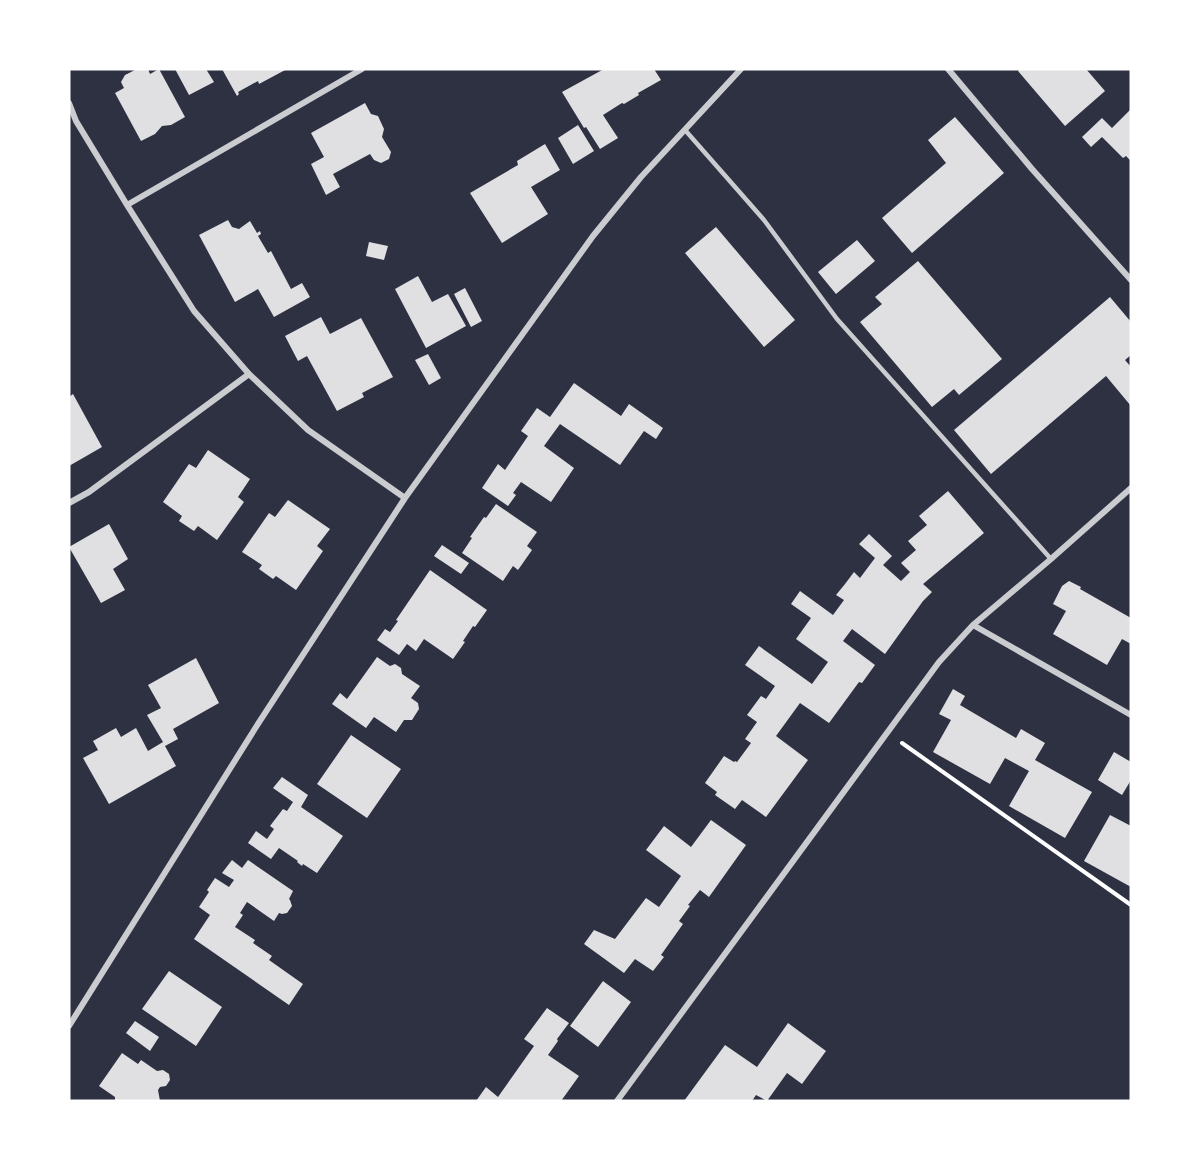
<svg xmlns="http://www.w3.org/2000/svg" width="1200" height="1170" font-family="Poppins,sans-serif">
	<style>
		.building { fill: #e0e0e3 }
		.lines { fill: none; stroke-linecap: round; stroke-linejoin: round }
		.path { stroke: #fff; stroke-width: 4 }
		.service { stroke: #caccd0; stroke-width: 4.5 }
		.minor { stroke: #caccd0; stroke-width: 6 }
	</style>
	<rect width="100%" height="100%" fill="#2d3142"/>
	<path class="building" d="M137 69H148L150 74 159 69 185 117 171 125 162 126 155 134 141 141 115 93 124 88 121 82 125 75Z
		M175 69H206L214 82 189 95Z
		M222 69H287L259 84 258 81 238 92 239 94 237 96Z
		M604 69H654L661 80 638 93 639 95 624 104 622 103 603 115 618 138 600 149 586 127 584 128 562 92Z
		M1020 69H1086L1105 91 1065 126 1018 71Z
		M365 103 371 114 378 116 384 129 382 137 391 152 389 159 381 163 374 160 370 154 333 174 340 187 326 195 311 164 324 157 311 133Z
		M1131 109V161L1126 156 1123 158 1102 137 1091 147 1082 137 1102 118 1112 128Z
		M955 117 1004 173 912 253 882 218 946 163 928 140Z
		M578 125 594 151 573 164 558 138Z
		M545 144 560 170 531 187 548 214 502 243 470 193 518 165 517 161Z
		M228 220 232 227 239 229 250 221 257 233 260 231 261 234 258 236 268 253 271 251 291 289 302 283 310 297 274 317 258 289 235 302 199 235Z
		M716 227 795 320 764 347 685 253Z
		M857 240 875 261 836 294 818 272Z
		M369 242 388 246 384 260 366 256Z
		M918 261 1002 359 959 395 954 389 932 407 860 322 882 304 875 297Z
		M418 276 432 302 448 294 466 326 426 348 395 289Z
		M465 288 482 321 471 327 454 294Z
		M1110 297 1131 322V355L1125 360 1131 367V406L1106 376 991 474 954 430Z
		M321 317 330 334 361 318 393 377 362 393 364 397 337 411 307 356 298 361 285 336Z
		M428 354 441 378 429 385 415 360Z
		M574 383 621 416 629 404 663 428 656 439 644 431 620 465 560 424 544 446 574 468 551 502 521 482 513 493 516 495 508 506 482 488 498 464 505 470 528 436 521 431 537 408 550 417Z
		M73 394 102 447 69 466V397Z
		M208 450 250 479 238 497 244 502 217 540 198 526 194 531 179 521 182 516 163 502 189 464 196 468Z
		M948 491 984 533 923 584 932 592 923 601 885 654 852 629 843 641 875 665 862 683 859 682 829 723 800 703 776 736 808 760 766 817 742 800 735 809 715 795 717 792 705 783 724 756 734 762 735 761 737 762 751 743 745 739 757 722 747 715 761 696 766 699 775 686 745 665 759 646 812 684 828 662 796 639 811 618 791 604 800 591 833 615 844 600 836 595 845 584 854 572 860 578 875 558 859 544 869 534 892 556 883 565 901 581 910 572 901 563 916 550 908 541 927 525 919 516Z
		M288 500 330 529 317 546 323 551 296 590 276 576 273 579 259 569 262 565 242 552 269 513 275 517Z
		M496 504 537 532 527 546 532 550 518 570 513 566 503 581 462 553 472 538 470 537 484 517 486 518Z
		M109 524 128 559 113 569 125 590 101 603 69 547Z
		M442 545 469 563 461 574 434 556Z
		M430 570 487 610 475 627 473 626 463 641 465 642 453 659 424 639 416 651 407 644 399 655 377 640 385 629 390 632 398 621 396 620Z
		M1069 581 1081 587 1080 589 1131 618V644L1122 639 1107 665 1053 634 1066 611 1053 604 1062 586Z
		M377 657 390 666 395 664 401 668 402 674 420 686 411 698 418 703 419 709 412 720H404L396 732 374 717 366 728 332 704 340 693 347 699Z
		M196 658 219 703 173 729 178 739 165 746 176 766 109 804 83 758 98 750 93 741 116 728 121 737 136 728 148 751 163 742 147 715 161 708 148 685Z
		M953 689 965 696 960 705 1016 738 1021 729 1045 743 1035 760 1092 792 1065 838 1009 806 1029 771 1005 758 990 784 933 752 951 720 939 714Z
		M351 735 401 769 367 818 317 784Z
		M1114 752 1131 762V780L1122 795 1098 780Z
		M282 777 308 795 301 807 343 836 317 873 303 864 302 866 297 862 298 861 279 848 271 859 248 843 256 831 267 839 274 829 270 826 283 809 287 811 293 802 273 788Z
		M1110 815 1131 826V887L1084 861Z
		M711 820 746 845 709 897 700 890 688 905 690 906 679 921 683 924 661 955 664 957 653 971 635 959 624 973 584 944 594 930 615 939 646 898 659 907 681 876 646 850 664 826 691 847Z
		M232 860 242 868 248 860 293 891 289 899 290 900 292 906 287 913 282 914 279 913 274 921 247 902 240 913 243 915 235 927 255 940 253 943 272 956 269 960 303 984 289 1005 194 939 210 915 199 907 209 892 207 890 215 878 229 887 234 880 222 873Z
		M169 971 222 1007 196 1046 142 1009Z
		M603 981 631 1002 598 1047 570 1026Z
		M547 1008 569 1023 557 1039 558 1041 548 1055 579 1076 561 1101H476L486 1087 498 1097 534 1046 524 1039Z
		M135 1021 159 1037 150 1051 126 1033Z
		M788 1023 826 1051 802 1084 787 1073 767 1101 756 1095 752 1101H684L725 1045 757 1067Z
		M122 1053 138 1064 141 1060 157 1071 163 1070 169 1074 170 1080 166 1086 160 1087 158 1090 160 1101H115V1097L99 1086Z"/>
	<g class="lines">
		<path class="path" d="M902 743 1131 905"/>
		<path class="service" d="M685 130 764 220 837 319 1051 559"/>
		<path class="minor" d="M948 69 1032 169 1131 280
			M69 103 76 121 127 205 194 311 249 374 308 430 405 498
			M127 205 362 69
			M69 503 89 492 249 374
			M973 625 1131 715
			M69 1026 256 727 405 498 593 236 641 177 741 69
			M617 1101 939 662 973 625 1051 559 1131 488"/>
	</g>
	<rect width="1200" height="1170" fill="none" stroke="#ffffff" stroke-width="141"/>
</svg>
